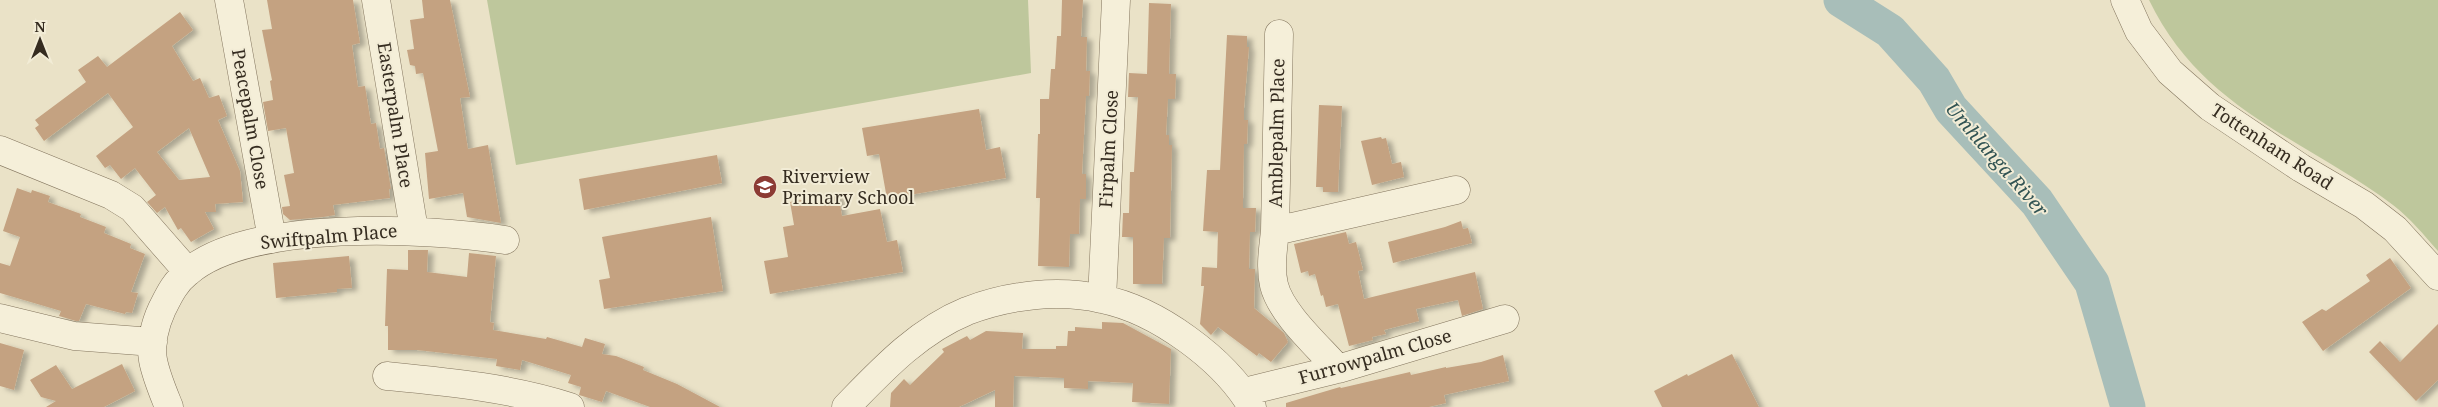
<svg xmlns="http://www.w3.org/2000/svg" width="2438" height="407" font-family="'Noto Serif',serif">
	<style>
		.green { fill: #bec79c }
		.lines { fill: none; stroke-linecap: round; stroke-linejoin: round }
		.river { stroke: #a8beb9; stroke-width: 35 }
		.building { fill: #c4a281; fill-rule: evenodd; filter: url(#shadow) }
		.minor-casing { stroke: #83755e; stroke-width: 29 }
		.minor { stroke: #f5efd9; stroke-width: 28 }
		.labels { text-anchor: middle; stroke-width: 4; stroke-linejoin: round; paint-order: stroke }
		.street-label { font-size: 18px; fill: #352c20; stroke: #f2ecd6 }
		.poi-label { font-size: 18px; fill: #352c20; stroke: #f2ecd6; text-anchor: start }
		.water-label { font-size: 19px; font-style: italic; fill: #315353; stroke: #f2ecd6 }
	</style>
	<defs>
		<filter id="shadow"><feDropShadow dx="5.5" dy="3" stdDeviation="2.5" flood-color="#0004"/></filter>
	</defs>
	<rect width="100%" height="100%" fill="#eae2c7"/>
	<path class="green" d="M487 0H1028L1031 73 516 165Z
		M2149 0H2438V251C2424 235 2410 218 2393 205 2303 138 2202 110 2149 0Z"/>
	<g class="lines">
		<path class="river" d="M1841 0 1890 31 1934 80 1951 109 2037 202 2092 283 2128 407"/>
	</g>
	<path class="building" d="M267 0H353L360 43 352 45 358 87 365 86 371 124 376 123 380 149 384 148 391 189H389L390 198 333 205 335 215 323 217 290 220 283 214 282 207 290 206 284 175 294 173 286 128 268 131 263 102 273 100 270 81 272 80 262 30 272 29Z
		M422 0H450L470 97 460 98 468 149 488 145 501 223 467 217 463 193 429 199 425 153 438 151 423 73 416 74 415 66 410 65 407 50 414 49 410 20 424 18Z
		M1062 0H1083L1081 37H1087L1086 71H1090L1089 96H1086L1082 174H1086V199H1080L1079 234H1070L1069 267 1038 266 1040 198H1036L1038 134H1040V99H1049L1051 69H1055L1057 36H1061Z
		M1149 3 1171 4 1169 74H1176L1175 99H1168L1166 135H1169V145H1172L1170 238H1164L1162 284H1133V237H1122L1123 213H1129L1130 172H1134L1138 97H1128L1129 73 1147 74Z
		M180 12 193 30 172 46 193 81 200 78 209 98 219 95 227 116 218 120 240 171 243 202 215 204 216 212H205L214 229 191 242 181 228 178 230 165 207 157 213 147 202 156 195 135 168 121 179 110 165 105 168 96 156 133 127 108 93 44 141 35 128 39 125 35 120 86 82 78 70 98 56 107 67ZM189 128 210 177 179 180 157 152Z
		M1227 35 1247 36V47H1249L1244 108V120H1248L1247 144H1244L1243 199V208H1256L1255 232H1250L1249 269H1255L1254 308 1284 333 1288 342 1271 362 1259 353 1257 356 1218 327 1211 335 1200 324 1204 286H1201L1202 267 1217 268 1218 232 1203 231 1207 170H1220Z
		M1319 105 1342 106 1338 192H1323V187H1316Z
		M979 109 986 150 1000 147 1006 178 887 199 879 154 867 156 862 128Z
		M1381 137 1382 139 1386 138 1392 164 1401 162 1404 177 1372 185 1361 141Z
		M717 155 722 183 584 210 579 179Z
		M17 188 31 193 32 190 50 196 48 202 81 214 80 217 106 227 104 233 131 244 130 248 145 254 131 292 138 293 132 313 126 312 125 314 86 304 79 321H76L59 316 61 311 0 293V263L10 266 20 237 3 231Z
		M838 194 842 216 880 209 887 242 897 240 903 272 770 294 764 261 788 257 783 227 794 225 790 202Z
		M711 217 723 291 604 309 599 280 610 278 602 237Z
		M1461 221 1463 229 1468 228 1472 243 1393 263 1388 242 1445 227Z
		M1346 232 1349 244 1356 242 1363 270 1358 271 1364 299 1475 272 1483 309 1462 316 1458 300 1416 309 1419 321 1384 330 1386 334 1372 337 1373 340 1349 346 1338 304 1326 307 1323 295 1321 296 1315 274 1309 276 1308 271 1301 273 1294 244Z
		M408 250H428L427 272 467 277 469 253 496 256 490 322 494 323 493 330 546 339 547 337 582 347 585 338 605 344 602 354 616 356 644 367 643 370 677 384 720 407H650L606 391 602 402 579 395 581 387 568 383 571 375 522 360 520 370 496 366 497 359 417 350H388V326H385L387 269 408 270Z
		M349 256 352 288 337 289V292L276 298 273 263Z
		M2390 258 2411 288 2323 351 2302 322 2322 309 2326 311 2370 281 2366 275Z
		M1102 322 1123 323 1171 349 1169 404 1132 402 1133 383 1088 381V389L1064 388V378L1014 376 1013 407H995V390L959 407H890L891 393 904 379 910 385 944 352 942 349 967 336 970 340 986 331 1023 333 1022 349H1056V346H1067L1068 331H1075V327L1102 329Z
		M2438 324V380L2416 401 2369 352 2380 341 2400 362Z
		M0 343 24 350 14 390 0 386Z
		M1732 354 1759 407H1662L1654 391 1687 374 1688 376Z
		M1503 355 1509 381 1444 395 1446 403 1429 407H1286V403L1340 387 1341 388 1410 372 1411 375 1446 367V368L1481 362Z
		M122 364 135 391 104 407H46L56 401 41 397 30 380 56 365 72 389Z"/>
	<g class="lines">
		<g class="minor-casing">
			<path id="minor" d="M229 0 272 239
				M376 0 414 230
				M2125 0 2139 31 2170 72 2210 107 2301 168 2364 205 2395 229 2438 276
				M1279 34 1275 231C1273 249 1270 268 1274 285 1281 314 1319 347 1338 369
				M0 150 111 195 132 208 188 272
				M1275 231 1456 190
				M1102 299 1116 0
				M0 318 74 336 153 342
				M387 376C448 382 512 388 570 407
				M1244 392 1338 369 1505 319
				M169 407C163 392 156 376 153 360 150 344 155 324 162 309 169 295 175 282 188 272 250 219 427 228 505 240
				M846 407C882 370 918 331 967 311 1009 295 1058 289 1102 299 1157 310 1224 359 1252 407"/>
		</g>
		<use href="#minor" class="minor"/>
	</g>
	<defs>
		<g id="school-disc" transform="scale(1.25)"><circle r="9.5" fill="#8c3b34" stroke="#f2ecd6"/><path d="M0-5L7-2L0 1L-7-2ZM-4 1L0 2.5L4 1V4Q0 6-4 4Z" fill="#fff"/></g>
	</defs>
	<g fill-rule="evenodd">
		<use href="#school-disc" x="765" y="187"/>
	</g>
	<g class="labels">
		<g class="street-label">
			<text transform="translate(395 115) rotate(81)" y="6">Easterpalm Place</text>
			<text transform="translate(250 119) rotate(80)" y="6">Peacepalm Close</text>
			<text transform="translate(1277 133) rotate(-89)" y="6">Amblepalm Place</text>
			<text transform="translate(2272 147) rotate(33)" y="6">Tottenham Road</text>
			<text transform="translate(1109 149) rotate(-87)" y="6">Firpalm Close</text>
			<text transform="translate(329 237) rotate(-5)" y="6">Swiftpalm Place</text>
			<text transform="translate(1375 357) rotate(-16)" y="6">Furrowpalm Close</text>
		</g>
		<g class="poi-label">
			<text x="782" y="183">Riverview<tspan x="782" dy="21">Primary School</tspan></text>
		</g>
		<g class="water-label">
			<text transform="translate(1997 159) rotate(49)" y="7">Umhlanga River</text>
		</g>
	</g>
	<g transform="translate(40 40)" stroke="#f2ecd6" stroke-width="4" paint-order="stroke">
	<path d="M0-4L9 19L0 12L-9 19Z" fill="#352c20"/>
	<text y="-8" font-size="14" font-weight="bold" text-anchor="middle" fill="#352c20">N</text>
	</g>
</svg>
